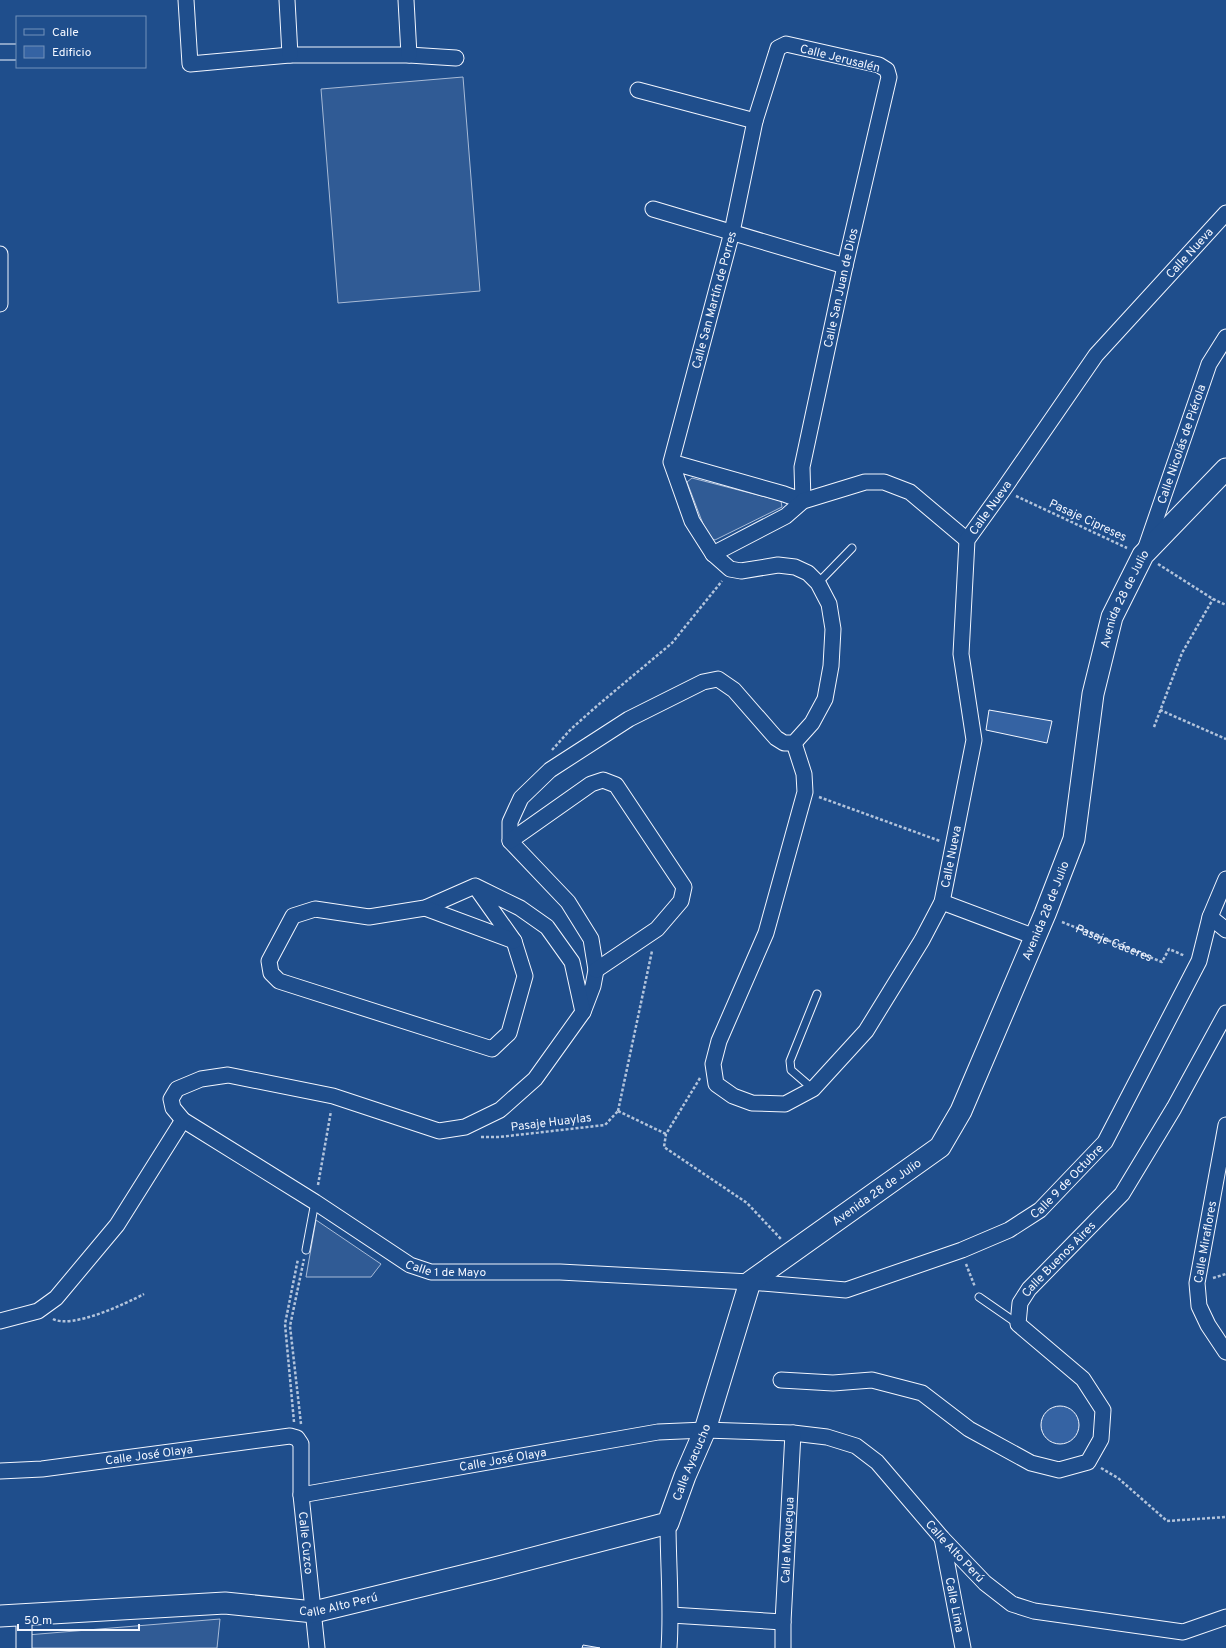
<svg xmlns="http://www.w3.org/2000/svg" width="1226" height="1648" font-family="Overpass,sans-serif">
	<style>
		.built { fill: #305b95; stroke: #a8bbd7 }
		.building { fill: #3563a3; stroke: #f2f6ff }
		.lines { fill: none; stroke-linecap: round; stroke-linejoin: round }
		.lane-casing { stroke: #f2f6ff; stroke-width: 9 }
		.street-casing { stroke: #f2f6ff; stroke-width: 17 }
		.secondary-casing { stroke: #f2f6ff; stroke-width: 23 }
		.path { stroke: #b3c4dc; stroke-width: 2.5; stroke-dasharray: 3 2; stroke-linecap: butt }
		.lane { stroke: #1f4e8c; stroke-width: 7 }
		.street { stroke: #1f4e8c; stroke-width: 15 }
		.secondary { stroke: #1f4e8c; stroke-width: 21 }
		.labels { text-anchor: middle; stroke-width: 3; stroke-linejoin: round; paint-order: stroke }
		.street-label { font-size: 12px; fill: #f2f6ff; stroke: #1f4e8c }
	</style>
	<rect width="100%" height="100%" fill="#1f4e8c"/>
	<path class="built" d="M463 77 480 291 338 303 321 89Z
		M692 478 781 501 782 507 715 540 708 537 687 482Z
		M316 1220 381 1264 371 1277H306Z
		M220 1619 217 1648H27V1635Z"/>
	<path class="building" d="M989 710 1052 721 1047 743 986 730Z
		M1041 1425a19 19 0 1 1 38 0a19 19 0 1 1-38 0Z
		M583 1645 600 1648H582Z"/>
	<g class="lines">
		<g class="lane-casing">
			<path id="lane" d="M818 583 852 548
				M813 1089 791 1070 790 1061 817 994
				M306 1250 315 1202
				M979 1297 1018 1324"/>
		</g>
		<g class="street-casing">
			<g id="street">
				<path d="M186 0 190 64 290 55H409L456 58"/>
				<path d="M287 0 290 55"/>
				<path d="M406 0 409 55"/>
				<path d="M0 52H17"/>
				<path d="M638 90 755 121"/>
				<path d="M653 209 845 266"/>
				<path d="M0 254V304"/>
				<path id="s2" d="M671 462 784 494 803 501 802 467 845 266 889 77 887 70 879 65 786 44 778 48 755 121 732 232 671 462 692 521 713 554 730 569 741 571 778 565 795 567 808 573 818 583 829 604 833 629 831 666 825 699 812 723 794 743H784L776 738 734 690 718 679 703 682 629 719 550 770 521 798 510 822V841L568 902 591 939 596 970 593 986 583 1012 535 1079 500 1110 465 1127 439 1131 333 1096 228 1075 201 1079 177 1089 171 1099 173 1108 183 1120 315 1202 410 1265 431 1272H560L750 1282 846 1290 962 1250 1009 1230 1040 1210 1105 1142 1199 961 1210 917 1226 879"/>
				<path id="s3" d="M1145 550 1209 364 1226 337"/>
				<path d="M713 554 786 516 803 501 865 482H884L910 492 967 540"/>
				<path id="s4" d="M794 743 804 774 805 792 766 933 719 1041 713 1064 716 1084 733 1096 752 1103 785 1104 813 1089 866 1031 922 940 942 902 974 740 961 654 967 540 1003 490 1096 355 1226 213"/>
				<path d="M510 841 591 784 603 780 616 785 684 887 681 901 657 929 596 970"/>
				<path d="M475 886 514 941 525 976 509 1033 492 1049 279 981 271 973 269 961 293 916 315 909 369 917 425 908 475 886 520 908 547 927 572 962 583 1012"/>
				<path d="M942 902 1035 937"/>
				<path d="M425 908 514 941"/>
				<path d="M1210 917 1226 930"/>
				<path d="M1226 1125 1197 1283 1199 1306 1208 1325 1226 1352"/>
				<path d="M0 1321 38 1311 56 1298 117 1225 183 1120"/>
				<path id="s5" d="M781 1380 833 1383 872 1380 922 1393 969 1429 1031 1463 1059 1470 1088 1462 1101 1439 1103 1410 1083 1379 1018 1324 1020 1303 1029 1289 1122 1194 1174 1108 1226 1013"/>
				<path id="s6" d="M0 1471 42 1469 290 1436 297 1438 301 1444V1495L317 1648"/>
				<path id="s7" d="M301 1495 658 1432 705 1430 793 1433 827 1437 856 1446 877 1462 942 1538 985 1583 1012 1604 1034 1611 1183 1632 1226 1617"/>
				<path d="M668 1523C668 1565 672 1606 669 1648"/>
				<path id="s8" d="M942 1538 963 1648"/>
				<path d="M24 1615V1648"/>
				<path d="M671 1615 783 1622"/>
				<path id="s9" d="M783 1648V1622L793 1433"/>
			</g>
		</g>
		<g class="secondary-casing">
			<g id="secondary">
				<path id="s10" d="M0 1616 225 1603 314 1612 491 1569 668 1523 685 1476 705 1430 750 1282 940 1147 961 1111 1045 914 1074 839 1093 694 1112 617 1143 555 1226 469"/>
			</g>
		</g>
		<g class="path">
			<path d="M1016 496 1127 548"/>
			<path d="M1158 564 1213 599 1226 605"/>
			<path d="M1160 710 1226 739"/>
			<path d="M1154 727 1182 653 1213 599"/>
			<path d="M552 750 571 729 598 705 672 643 722 581"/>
			<path d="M819 797 940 841"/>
			<path id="s1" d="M1062 922 1162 962 1169 949 1185 956"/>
			<path d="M700 1078 666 1134 664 1147 747 1203 781 1239"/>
			<path d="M618 1111 652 951"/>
			<path d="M618 1111 666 1134"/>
			<path d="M481 1137H499L605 1125 618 1111"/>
			<path d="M318 1185 331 1111"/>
			<path d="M966 1264 975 1287"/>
			<path d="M1213 1278 1226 1274"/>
			<path d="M53 1319C72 1329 125 1304 144 1294"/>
			<path d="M294 1422 285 1324 298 1259"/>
			<path d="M301 1424 290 1326 304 1259"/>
			<path d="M1101 1468 1118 1478 1167 1521 1226 1517"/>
		</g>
		<use href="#lane" class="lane"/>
		<use href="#street" class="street"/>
		<use href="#secondary" class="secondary"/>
	</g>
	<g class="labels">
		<g class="street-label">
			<text transform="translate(840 58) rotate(14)" y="4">Calle Jerusalén</text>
			<text dy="4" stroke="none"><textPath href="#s4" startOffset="1423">Calle Nueva</textPath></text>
			<text dy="4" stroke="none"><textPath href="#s2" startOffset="355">Calle San Juan de Dios</textPath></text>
			<text transform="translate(714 300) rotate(-75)" y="4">Calle San Martín de Porres</text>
			<text dy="4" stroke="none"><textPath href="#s3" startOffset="112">Calle Nicolás de Piérola</textPath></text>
			<text dy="4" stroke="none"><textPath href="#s4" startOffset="1099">Calle Nueva</textPath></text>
			<text transform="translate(1088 520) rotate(25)" y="4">Pasaje Cipreses</text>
			<text dy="4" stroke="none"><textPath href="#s10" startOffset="1751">Avenida 28 de Julio</textPath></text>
			<text dy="4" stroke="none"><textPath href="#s4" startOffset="739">Calle Nueva</textPath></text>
			<text dy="4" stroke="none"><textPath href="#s10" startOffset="1427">Avenida 28 de Julio</textPath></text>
			<text dy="4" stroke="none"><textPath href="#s1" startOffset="56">Pasaje Cáceres</textPath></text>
			<text transform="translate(551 1122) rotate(-7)" y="4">Pasaje Huaylas</text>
			<text dy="4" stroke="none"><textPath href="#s2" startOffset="3556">Calle 9 de Octubre</textPath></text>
			<text dy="4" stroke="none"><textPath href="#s10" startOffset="1090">Avenida 28 de Julio</textPath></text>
			<text transform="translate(1205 1242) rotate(-80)" y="4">Calle Miraflores</text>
			<text dy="4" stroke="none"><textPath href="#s5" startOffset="589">Calle Buenos Aires</textPath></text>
			<text dy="4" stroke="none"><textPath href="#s2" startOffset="2905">Calle 1 de Mayo</textPath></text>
			<text dy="4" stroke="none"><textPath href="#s6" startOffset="150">Calle José Olaya</textPath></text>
			<text dy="4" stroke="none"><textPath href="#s7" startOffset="205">Calle José Olaya</textPath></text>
			<text dy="4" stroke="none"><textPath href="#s10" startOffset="745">Calle Ayacucho</textPath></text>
			<text dy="4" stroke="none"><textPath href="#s9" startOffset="108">Calle Moquegua</textPath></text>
			<text dy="4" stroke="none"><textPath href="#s6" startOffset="406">Calle Cuzco</textPath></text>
			<text dy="4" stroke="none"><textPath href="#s7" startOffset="707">Calle Alto Perú</textPath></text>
			<text dy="4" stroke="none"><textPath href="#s10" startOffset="340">Calle Alto Perú</textPath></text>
			<text dy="4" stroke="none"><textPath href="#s8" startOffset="68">Calle Lima</textPath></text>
		</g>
	</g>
	<rect x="16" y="16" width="130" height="52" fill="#1f4e8c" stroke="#7391ba"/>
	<rect x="24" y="29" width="20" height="6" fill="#1f4e8c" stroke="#7391ba"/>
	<text x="52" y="36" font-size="12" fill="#f2f6ff">Calle</text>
	<rect x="24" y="46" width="20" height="12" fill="#3563a3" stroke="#7391ba"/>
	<text x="52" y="56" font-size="12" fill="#f2f6ff">Edificio</text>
	<path d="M18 1624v6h121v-6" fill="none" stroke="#f2f6ff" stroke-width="2"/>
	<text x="24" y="1624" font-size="12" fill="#f2f6ff" stroke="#1f4e8c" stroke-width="3" paint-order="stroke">50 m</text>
</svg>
